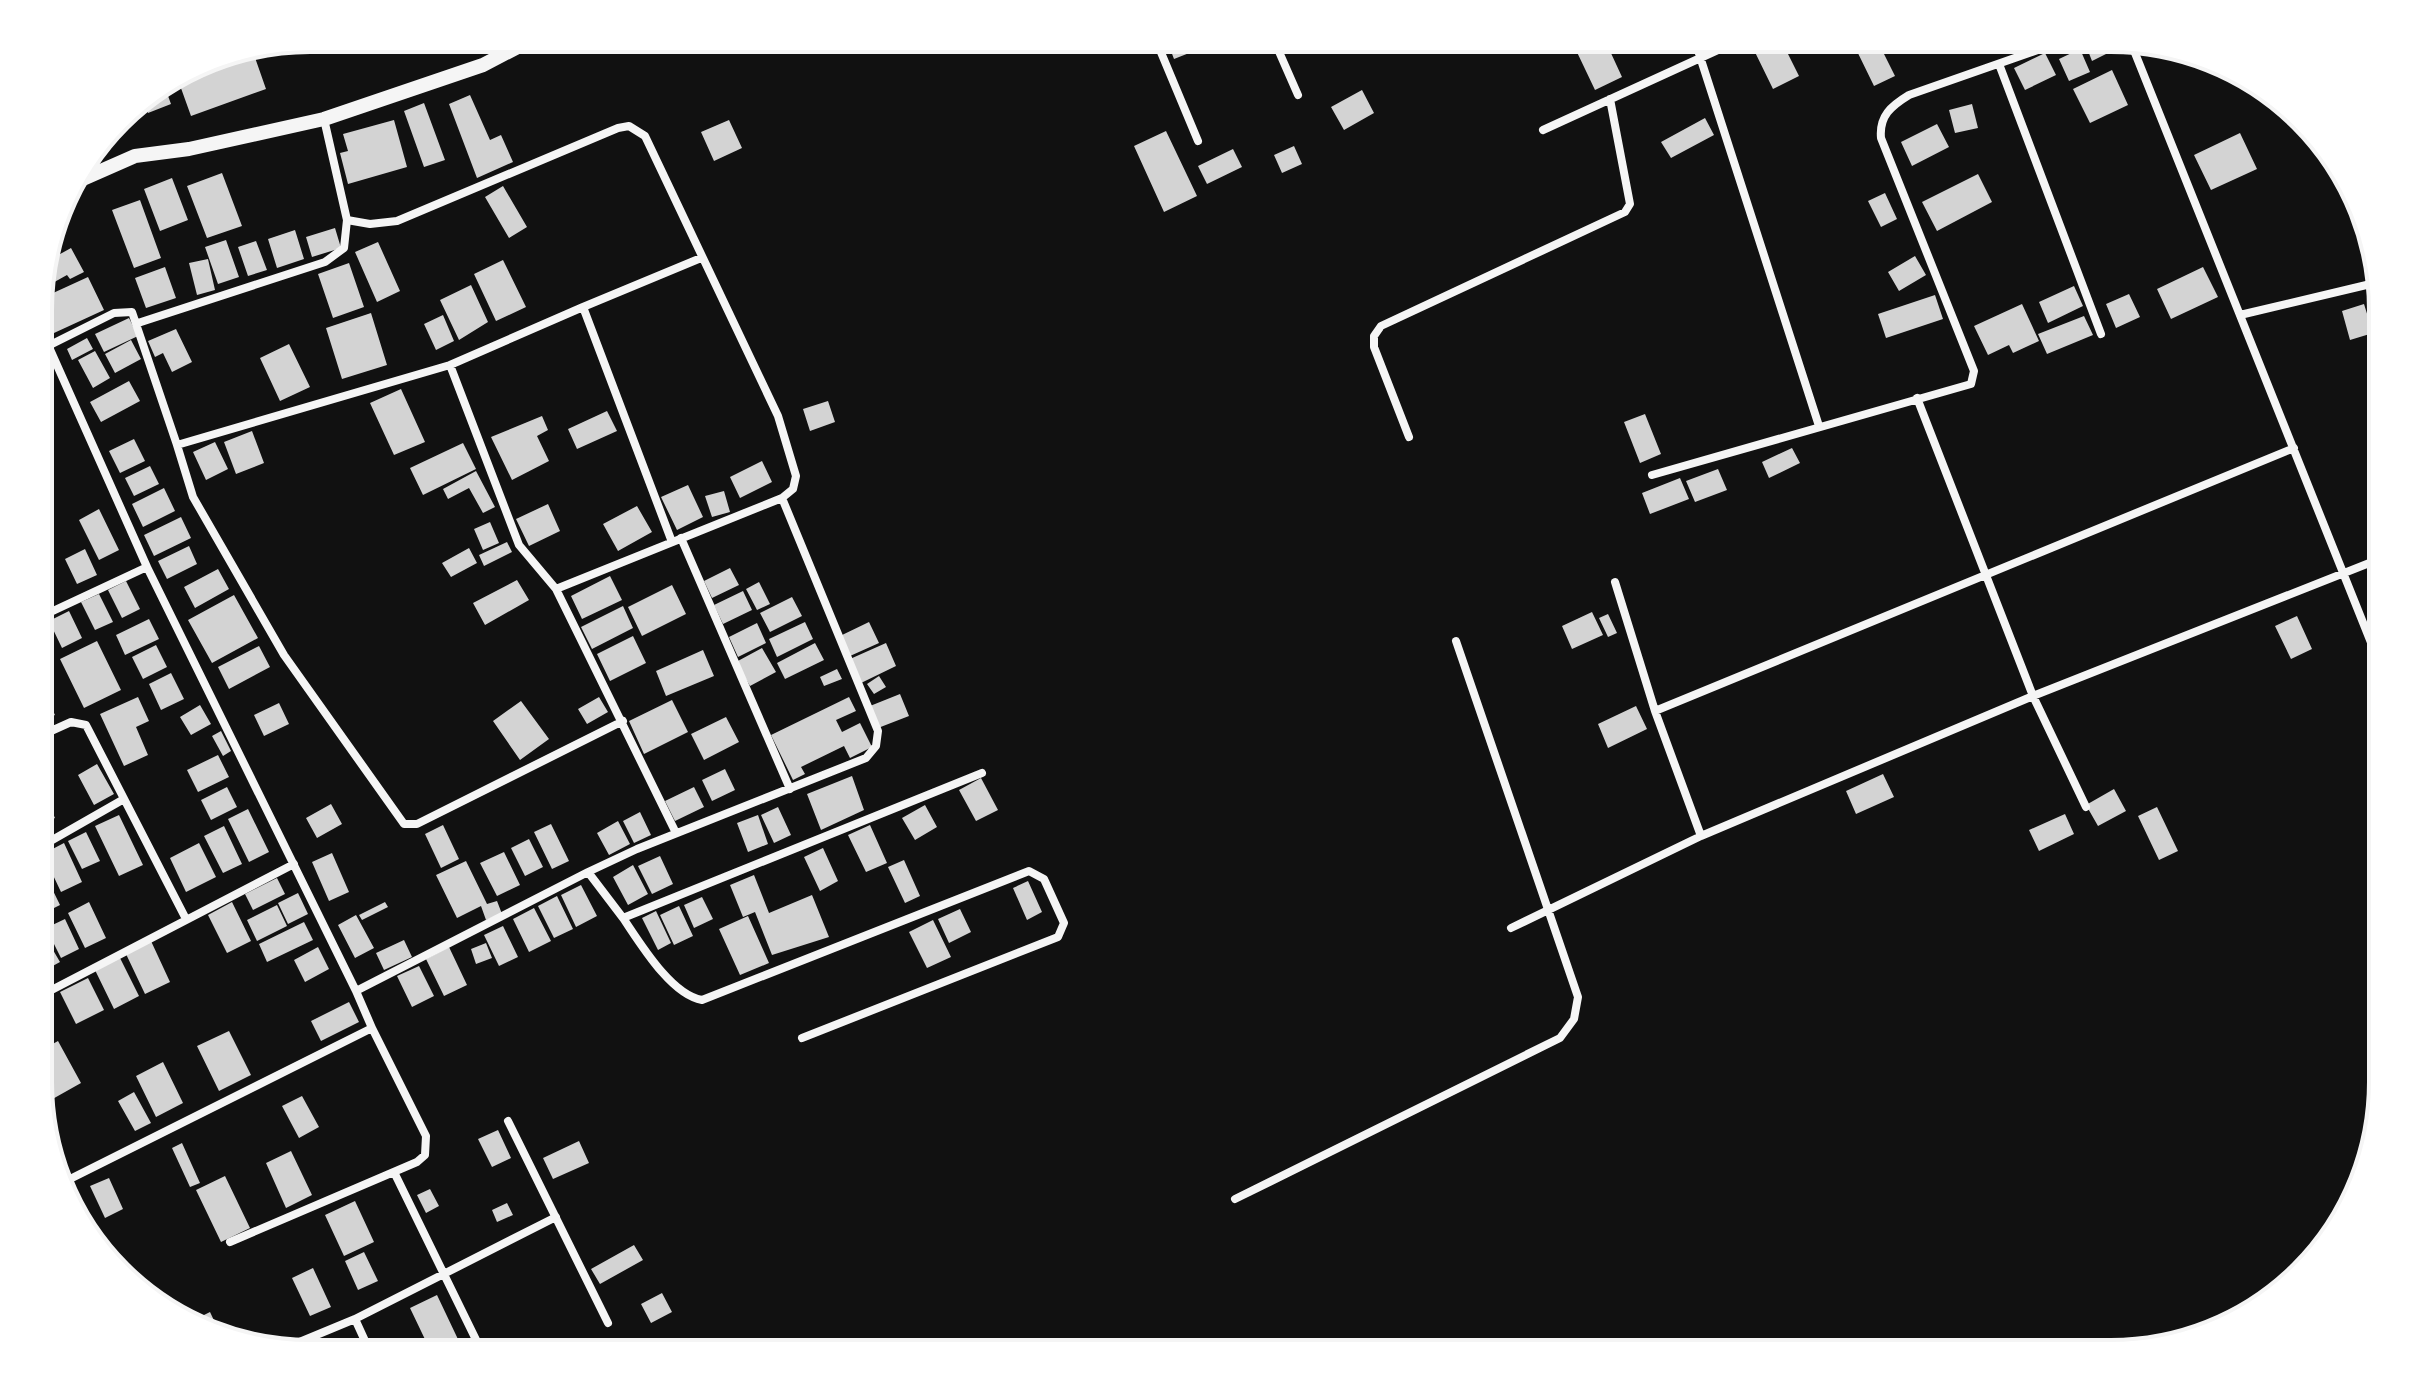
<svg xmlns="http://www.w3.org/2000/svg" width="2421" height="1392" font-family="Helvetica,sans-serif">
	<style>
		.building { fill: #d3d3d3 }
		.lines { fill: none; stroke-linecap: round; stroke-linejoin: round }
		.minor { stroke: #f5f5f5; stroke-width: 8 }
		.secondary { stroke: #f5f5f5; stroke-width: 14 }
		.rim { fill: none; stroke: #f5f5f5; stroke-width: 4 }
	</style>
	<rect width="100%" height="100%" fill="#111"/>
	<path class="building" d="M1166 38H1210L1212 44 1174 59Z
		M1595 38H1604L1622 77 1595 90 1575 48Z
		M1764 38H1780L1799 76 1773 89 1751 44Z
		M1870 38H1876L1895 76 1874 86 1854 45Z
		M2083 38H2113L2118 48 2092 61Z
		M252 49 266 89 191 116 177 77 206 59Z
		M2080 49 2090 72 2069 81 2059 59Z
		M2045 53 2056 75 2025 90 2014 68Z
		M2112 70 2128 105 2090 123 2073 89Z
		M164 85 171 104 148 113 143 98Z
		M1362 90 1374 113 1344 130 1331 107Z
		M470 95 490 140 501 135 513 162 477 178 449 104Z
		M424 103 445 160 424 167 404 111Z
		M1972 104 1978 128 1955 133 1949 110Z
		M1705 118 1714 135 1671 158 1661 142Z
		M394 120 407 167 348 184 340 153 348 151 343 134Z
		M729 120 742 148 714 161 701 132Z
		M1937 124 1949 147 1912 166 1901 142Z
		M1166 131 1197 196 1164 212 1134 146Z
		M2240 133 2257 169 2211 190 2194 155Z
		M1294 146 1302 164 1282 173 1274 155Z
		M1233 149 1242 167 1207 184 1198 166Z
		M222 173 242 226 207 238 187 186Z
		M1978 174 1992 202 1937 231 1922 202Z
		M172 178 188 220 160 231 144 189Z
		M503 186 527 227 509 238 485 197Z
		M1885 193 1897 219 1881 227 1868 201Z
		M140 200 161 258 134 268 112 210Z
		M335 228 341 248 312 257 306 237Z
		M295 230 304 259 277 268 268 239Z
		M226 240 239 277 218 284 205 247Z
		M256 241 267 270 248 276 238 247Z
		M378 242 400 291 377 302 355 252Z
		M71 248 84 272 70 279 67 275 40 290 44 263Z
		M1915 256 1926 275 1899 291 1888 272Z
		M208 259 215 290 197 295 189 263Z
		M503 260 526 307 496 321 474 274Z
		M349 263 364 307 333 318 318 274Z
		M165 267 176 298 146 308 135 278Z
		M2203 267 2218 297 2171 319 2157 289Z
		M88 277 104 310 54 333 40 299Z
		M471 285 488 322 459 340 440 300Z
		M2074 286 2083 306 2048 323 2039 302Z
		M2129 294 2140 317 2116 328 2106 304Z
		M1935 295 1943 319 1886 338 1878 314Z
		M2382 301V345L2368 306Z
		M2022 304 2039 341 2013 353 2009 345 1988 355 1974 326Z
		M2364 304 2373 333 2350 340 2342 311Z
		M371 313 387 365 342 379 326 328Z
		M443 315 454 341 436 350 424 324Z
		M2084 316 2093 335 2047 354 2038 334Z
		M129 318 138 336 104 352 95 334Z
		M176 329 192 362 172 372 163 353 155 357 148 341Z
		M87 338 93 349 72 360 67 349Z
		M131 340 141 359 115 373 105 354Z
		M289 344 310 387 280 401 260 358Z
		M95 351 110 378 93 388 78 360Z
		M129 381 140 401 101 422 90 402Z
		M401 389 425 442 394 455 370 403Z
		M828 401 835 422 810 431 803 409Z
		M607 411 617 431 577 449 568 429Z
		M1645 414 1661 454 1640 463 1624 422Z
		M542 416 548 430 537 436 549 461 512 480 491 437Z
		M252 431 264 463 236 474 224 442Z
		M134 439 145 461 120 473 109 451Z
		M215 442 228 469 206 480 193 452Z
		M463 443 476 469 423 495 410 468Z
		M1792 448 1800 463 1769 478 1762 462Z
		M762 461 772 482 740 498 730 477Z
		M150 466 159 484 134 496 125 478Z
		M1718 469 1727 490 1695 502 1686 481Z
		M476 471 495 507 483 513 469 488 448 499 443 489Z
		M1680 478 1689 499 1650 514 1642 493Z
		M688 485 703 517 677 530 661 497Z
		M164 488 175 511 143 527 132 504Z
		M724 491 730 512 712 517 705 496Z
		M548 504 560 531 529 546 516 519Z
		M637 506 652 532 618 551 603 524Z
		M99 509 119 550 99 560 79 520Z
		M181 517 191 538 154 556 144 535Z
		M490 522 499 543 483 550 474 529Z
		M507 542 512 552 484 566 479 555Z
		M189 546 197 564 167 579 158 561Z
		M469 548 477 563 451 577 442 563Z
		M85 549 97 575 77 584 65 559Z
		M730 568 739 585 712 598 704 581Z
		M218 569 229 589 195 608 184 587Z
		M610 576 622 600 582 619 571 596Z
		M517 580 529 600 485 625 473 603Z
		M126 581 140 609 122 618 108 590Z
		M759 582 770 604 757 610 746 589Z
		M672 585 686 614 642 636 628 607Z
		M743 591 752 610 723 624 714 605Z
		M99 594 113 622 95 630 81 602Z
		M234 595 258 638 212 663 188 620Z
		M792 597 802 616 770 632 760 613Z
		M623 606 633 628 592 649 581 627Z
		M69 611 82 638 62 648 49 621Z
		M1592 612 1603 635 1572 649 1562 626Z
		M1608 614 1617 633 1608 637 1599 618Z
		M2297 616 2312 649 2291 659 2275 626Z
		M149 619 159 639 125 655 116 635Z
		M805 622 813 639 777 657 769 639Z
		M869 622 879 643 850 656 840 636Z
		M757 623 766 643 738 657 729 637Z
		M633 636 646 663 610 681 597 654Z
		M97 641 121 690 84 708 60 659Z
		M815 643 824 660 785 679 777 663Z
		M886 643 896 666 861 683 850 659Z
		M156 645 167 667 143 679 132 657Z
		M259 646 270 667 229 689 218 667Z
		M762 648 776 672 750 686 736 662Z
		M703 650 714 676 666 696 656 671Z
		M837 669 842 679 824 686 820 677Z
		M171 673 184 699 161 710 149 684Z
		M879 676 886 687 874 694 867 684Z
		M40 685 55 715 40 722Z
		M900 694 909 716 878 728 870 706Z
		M138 697 149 721 136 727 148 755 124 766 100 714Z
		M599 697 608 712 587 724 578 709Z
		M849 697 856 711 836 720 842 732 860 723 872 747 850 758 844 746 801 767 805 774 793 780 771 735Z
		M672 700 688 732 644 754 629 721Z
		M521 701 549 739 520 760 493 721Z
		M279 703 289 724 264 736 254 715Z
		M200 705 211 724 191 735 180 717Z
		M1636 706 1647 729 1608 748 1598 724Z
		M726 717 739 742 704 760 691 734Z
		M221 731 231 751 223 756 212 736Z
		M218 755 229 777 198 792 187 770Z
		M97 764 114 794 94 805 78 775Z
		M725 769 735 790 712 801 702 780Z
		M1883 774 1894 797 1856 814 1846 791Z
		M852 776 864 810 821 830 807 794Z
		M981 778 998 810 976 821 959 790Z
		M40 787 55 818 40 825Z
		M227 787 237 807 211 820 201 800Z
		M694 787 704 807 675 821 665 801Z
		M2114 789 2126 811 2098 826 2086 805Z
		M331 804 342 824 317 838 306 818Z
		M925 805 937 827 915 840 902 818Z
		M778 807 791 835 774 843 761 815Z
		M2157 807 2178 851 2159 860 2138 816Z
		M248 809 269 852 249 862 228 819Z
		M640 812 651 835 634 843 623 821Z
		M2065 814 2074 834 2039 851 2029 830Z
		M119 815 143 865 119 876 95 826Z
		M758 815 768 844 748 852 737 823Z
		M618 821 630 844 609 855 597 833Z
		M551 824 569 861 552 869 534 832Z
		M443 825 459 859 441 868 425 834Z
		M870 825 887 863 866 872 848 835Z
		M224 826 242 864 223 873 204 836Z
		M86 832 100 861 82 869 68 841Z
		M529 839 543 867 525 876 511 848Z
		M64 843 82 882 61 892 43 854Z
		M199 843 216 877 186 892 170 858Z
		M823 848 838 881 820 891 804 857Z
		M504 852 520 885 497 896 480 863Z
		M332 853 349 892 329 901 312 862Z
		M660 856 673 884 652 894 638 866Z
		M904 860 920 896 905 903 888 867Z
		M466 861 487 904 497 901 502 914 486 920 481 906 457 918 436 875Z
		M40 864 60 905 40 915Z
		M633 865 648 894 628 905 613 877Z
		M754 875 769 913 812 895 829 937 772 955 755 912 743 917 730 885Z
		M277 878 285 894 253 910 245 894Z
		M1028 881 1042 912 1027 920 1013 888Z
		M581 885 597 916 576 927 561 895Z
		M298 893 308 914 288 924 278 903Z
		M557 896 573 929 554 938 538 906Z
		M702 897 713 919 694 928 684 905Z
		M89 902 106 938 85 948 68 913Z
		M232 902 251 941 227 953 208 915Z
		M385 902 388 907 362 920 359 915Z
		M277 905 287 926 257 941 247 920Z
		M679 906 693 936 674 945 660 915Z
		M534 908 551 941 529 952 513 919Z
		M960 909 971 932 949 943 938 919Z
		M656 911 671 943 658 950 642 918Z
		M356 915 374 948 355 958 338 925Z
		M748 916 769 963 740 975 719 929Z
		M65 919 79 949 61 958 46 928Z
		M933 920 951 957 927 968 909 932Z
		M304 922 313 940 267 962 259 944Z
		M503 926 518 957 499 966 484 935Z
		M46 938 60 962 49 968 40 952V941Z
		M404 940 412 957 384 970 376 953Z
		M151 941 170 982 145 994 126 954Z
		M486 943 492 958 476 964 471 949Z
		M318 947 329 969 305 982 294 960Z
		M449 947 467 985 444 996 426 959Z
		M120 958 139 996 114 1009 95 970Z
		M419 966 434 996 412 1007 397 976Z
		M88 978 104 1010 76 1024 60 992Z
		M349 1002 359 1022 321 1041 311 1021Z
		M229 1031 251 1075 219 1091 197 1046Z
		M58 1041 81 1083 49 1101 40 1085V1051Z
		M163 1062 183 1103 156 1117 136 1076Z
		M134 1092 151 1123 135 1131 118 1101Z
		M302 1096 319 1127 299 1138 282 1106Z
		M498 1130 511 1158 492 1167 478 1139Z
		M579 1141 589 1163 553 1179 543 1158Z
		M182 1143 200 1183 190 1187 172 1148Z
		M291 1151 312 1195 286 1208 266 1163Z
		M225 1176 250 1228 221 1242 196 1190Z
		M109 1178 123 1209 105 1218 90 1186Z
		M430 1189 439 1206 426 1213 417 1195Z
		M355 1201 374 1242 344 1256 325 1215Z
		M507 1203 513 1215 497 1222 492 1210Z
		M634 1245 643 1260 600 1284 591 1269Z
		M364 1252 378 1281 358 1290 345 1261Z
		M313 1268 331 1307 310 1316 292 1278Z
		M662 1293 672 1312 651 1323 641 1304Z
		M437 1295 465 1354H432L410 1308Z
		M210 1312 218 1329 190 1322Z"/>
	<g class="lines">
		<path class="minor" d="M1155 38 1198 141
			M1273 38 1298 95
			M1694 38 1819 426
			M2131 43 2382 670
			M1999 64 2101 334
			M324 119 347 220 370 224 397 221 618 128 629 126 645 136 778 416 796 476 793 489 782 498 556 589
			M1543 130 1744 38
			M2240 315 2379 282
			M138 323 325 262 344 248 347 220
			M40 327 147 567 40 617
			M50 345 114 313 132 312 177 445 450 365 519 545 556 589 676 833
			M450 365 583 307
			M1917 398 2033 696 2086 807
			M1409 437 1374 347V336L1381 326 1625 212 1630 204 1610 99
			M177 445 193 497 284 655 404 824H417L623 721
			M1652 475 1971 384 1974 371 1881 138C1879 116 1891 106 1909 95L2072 38
			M681 538 790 789
			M672 542 583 307 701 258
			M147 567 356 991 588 872 623 918 982 773
			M1615 582 1655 711 1701 836
			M1655 711 2294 448
			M40 736 71 722 86 725 186 919
			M40 847 124 799
			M588 872 637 849 866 758 876 746 878 731 782 498
			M623 918C640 943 671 995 702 1000L1029 871 1044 879 1064 923 1058 937 802 1038
			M1511 928 1701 836 2033 696 2382 558
			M40 996 294 864
			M40 1099 52 1122 43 1126
			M508 1121 608 1323
			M394 1172 483 1354
			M64 1182 372 1028 356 991
			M1235 1199 1560 1038 1574 1019 1578 997 1456 641
			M230 1242 417 1162 425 1155 426 1136 372 1028
			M355 1319 556 1217
			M285 1348 355 1319 371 1354"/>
		<path class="secondary" d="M69 185 135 156 189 149 324 119 483 65 535 38"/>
	</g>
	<path d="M0 0H2421V1392H0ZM310 52H2111A258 258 0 0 1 2369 310V1082A258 258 0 0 1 2111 1340H310A258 258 0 0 1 52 1082V310A258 258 0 0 1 310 52Z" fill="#fff" fill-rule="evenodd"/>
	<path class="rim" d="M310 52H2111A258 258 0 0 1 2369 310V1082A258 258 0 0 1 2111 1340H310A258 258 0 0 1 52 1082V310A258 258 0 0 1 310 52Z"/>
</svg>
